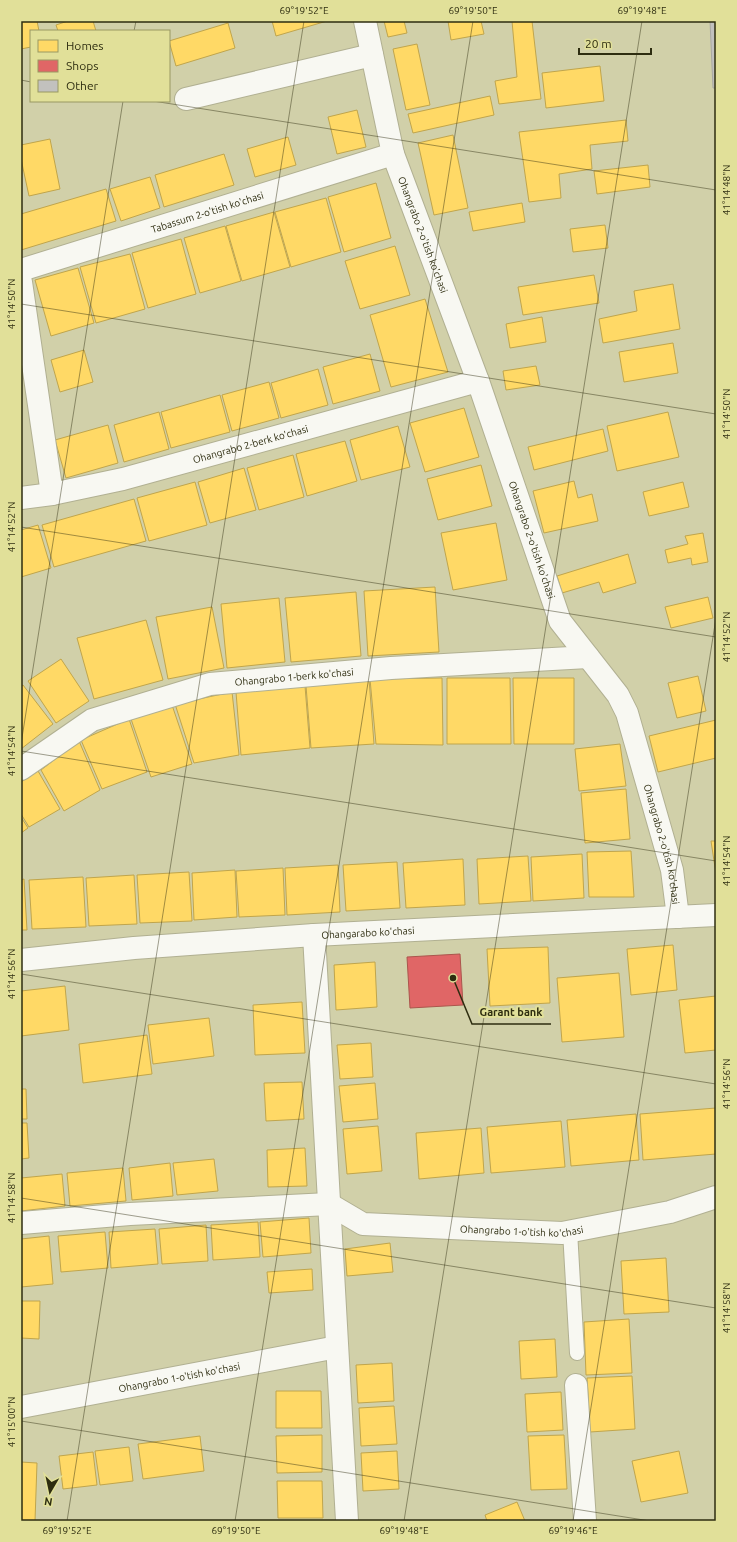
<svg xmlns="http://www.w3.org/2000/svg" width="737" height="1542" font-family="Ubuntu,sans-serif">
	<style>
		.homes { fill: #ffd966; stroke: #c0a54c }
		.shops { fill: #e06666; stroke: #ab554c }
		.building { fill: #c2c1be; stroke: #a9a8a2 }
		.lines { fill: none; stroke-linecap: round; stroke-linejoin: round }
		.service-casing { stroke: #b1b092; stroke-width: 16 }
		.minor-casing { stroke: #b1b092; stroke-width: 24 }
		.tertiary-casing { stroke: #b1b092; stroke-width: 24 }
		.service { stroke: #f8f8f2; stroke-width: 14 }
		.minor { stroke: #f8f8f2; stroke-width: 22 }
		.tertiary { stroke: #f8f8f2; stroke-width: 22 }
		.ticks { fill: none; stroke: #2e2d10; stroke-width: 1; stroke-opacity: 0.45 }
		.labels { text-anchor: middle; stroke-width: 4; stroke-linejoin: round; paint-order: stroke }
		.street-label { font-size: 10px; fill: #2e2d10; stroke: #e1e099 }
		.leader { fill: none; stroke: #2e2d10; stroke-width: 1.5 }
		.callout-dot { fill: #2e2d10; stroke: #e1e099; stroke-width: 1.5 }
		.callout-label { font-size: 11px; text-anchor: middle; font-weight: bold; fill: #2e2d10; stroke: #e1e099; stroke-width: 4; stroke-linejoin: round; paint-order: stroke }
		.neatline { fill: none; stroke: #2e2d10; stroke-width: 1.5 }
		.ticks-label { font-size: 10px; text-anchor: middle; fill: #2e2d10 }
	</style>
	<rect width="100%" height="100%" fill="#d1d0a9"/>
	<path class="homes" d="M21 21H37L39 31H31V47L21 49Z
		M68 21H93L96 31H58L56 25Z
		M272 21H327L276 36Z
		M384 21H404L407 33 388 37Z
		M448 21H481L484 34 451 40Z
		M512 21H532L541 99 499 104 495 81 517 77Z
		M228 23 235 48 176 66 169 41Z
		M417 44 430 105 406 110 393 49Z
		M600 66 604 101 546 108 542 73Z
		M490 96 494 115 413 133 408 114Z
		M357 110 366 147 337 154 328 117Z
		M626 120 628 141 590 145 592 169 559 174 561 198 529 202 519 132Z
		M453 135 468 208 434 215 418 143Z
		M288 137 296 165 255 177 247 149Z
		M50 139 60 189 29 196 21 159V145Z
		M224 154 234 185 164 207 155 175Z
		M648 165 650 187 597 194 594 171Z
		M150 177 160 208 121 221 110 189Z
		M376 183 391 238 344 252 328 197Z
		M106 189 116 221 21 250V214Z
		M326 198 341 252 291 267 275 212Z
		M522 203 525 222 473 231 469 212Z
		M274 212 290 267 242 281 226 226Z
		M605 225 608 248 573 252 570 229Z
		M225 226 241 281 200 293 184 238Z
		M181 239 196 294 148 308 132 253Z
		M395 246 410 295 360 309 345 261Z
		M130 254 145 309 96 323 80 267Z
		M78 268 94 323 51 336 35 280Z
		M594 275 599 303 523 315 518 287Z
		M673 284 680 329 603 343 599 319 637 311 634 291Z
		M425 299 448 372 391 387 370 315Z
		M542 317 546 342 510 348 506 324Z
		M673 343 678 373 624 382 619 352Z
		M84 350 93 382 60 392 51 360Z
		M370 354 380 391 333 404 323 367Z
		M536 366 540 385 506 390 503 371Z
		M318 369 328 405 281 418 271 383Z
		M269 382 279 418 232 431 222 395Z
		M220 395 230 432 171 448 161 412Z
		M464 408 479 457 425 472 410 423Z
		M159 412 169 449 124 462 114 425Z
		M668 412 679 457 617 471 607 426Z
		M108 425 118 463 66 478 55 440Z
		M398 426 410 467 361 480 350 440Z
		M603 429 608 451 534 470 528 447Z
		M345 441 357 481 307 496 296 454Z
		M293 455 304 497 259 510 247 468Z
		M481 465 492 506 438 520 427 479Z
		M244 468 256 510 210 523 198 482Z
		M574 481 578 498 592 494 598 521 544 533 533 491Z
		M195 482 207 525 149 541 137 498Z
		M683 482 689 507 649 516 643 492Z
		M134 499 146 541 54 567 42 525Z
		M496 523 507 580 453 590 441 533Z
		M38 525 51 568 21 577V530Z
		M703 533 708 562 692 565 691 558 668 563 665 550 688 544 685 536Z
		M628 554 636 583 603 593 599 582 562 593 557 576Z
		M435 587 439 652 368 656 364 591Z
		M356 592 361 656 291 662 285 598Z
		M708 597 713 618 671 628 665 607Z
		M279 598 285 662 227 668 221 604Z
		M212 607 224 668 168 679 156 617Z
		M146 620 163 680 94 699 77 638Z
		M61 659 89 701 56 723 28 681Z
		M698 676 706 711 677 718 668 683Z
		M442 678 443 745 376 744 370 679Z
		M447 678H510L511 744H447Z
		M513 678H574V744H514Z
		M369 679 374 744 311 748 306 686Z
		M23 685 53 724 21 749V686Z
		M305 686 310 748 241 755 236 692Z
		M232 692 239 755 194 763 175 704Z
		M172 705 192 764 151 777 131 719Z
		M129 719 147 772 102 789 81 740Z
		M716 720V758L658 772 649 736Z
		M79 741 100 790 64 811 41 770Z
		M620 744 626 786 579 791 575 749Z
		M38 771 60 809 29 827 21 814V782Z
		M626 789 630 839 585 843 581 793Z
		M21 817 28 828 21 833Z
		M711 841H716V874Z
		M631 851 634 897H589L587 852Z
		M582 854 584 898 533 901 531 857Z
		M528 856 531 901 479 904 477 859Z
		M463 859 465 905 406 908 403 863Z
		M397 862 400 908 346 911 343 865Z
		M338 865 340 912 287 915 285 868Z
		M283 868 285 915 239 917 236 871Z
		M235 870 237 917 194 920 192 873Z
		M189 872 192 921 140 923 137 875Z
		M134 875 137 924 89 926 86 878Z
		M83 877 86 927 32 929 29 880Z
		M24 879 27 930H21V880Z
		M673 945 677 990 631 995 627 949Z
		M548 947 550 1003 490 1006 487 949Z
		M375 962 377 1007 336 1010 334 965Z
		M619 973 624 1037 562 1042 557 978Z
		M65 986 69 1030 21 1036V991Z
		M716 996V1050L685 1053 679 1000Z
		M302 1002 305 1053 255 1055 253 1005Z
		M209 1018 214 1056 153 1064 148 1025Z
		M147 1035 152 1074 83 1083 79 1044Z
		M371 1043 373 1077 340 1079 337 1045Z
		M302 1082 304 1119 266 1121 264 1083Z
		M375 1083 378 1119 343 1122 339 1086Z
		M21 1089H26L27 1119H21Z
		M716 1108V1154L643 1160 640 1114Z
		M636 1114 639 1160 571 1166 567 1120Z
		M561 1121 565 1167 491 1173 487 1127Z
		M21 1123H27L29 1158 21 1159Z
		M378 1126 382 1171 347 1174 343 1129Z
		M481 1128 484 1173 419 1179 416 1133Z
		M305 1148 307 1186 268 1187 267 1150Z
		M214 1159 218 1191 177 1195 173 1163Z
		M170 1163 173 1196 132 1200 129 1168Z
		M123 1168 126 1201 70 1206 67 1173Z
		M62 1174 65 1206 21 1211V1178Z
		M309 1218 311 1253 263 1257 260 1222Z
		M258 1222 260 1257 213 1260 211 1225Z
		M206 1225 208 1261 162 1264 159 1229Z
		M155 1229 158 1264 111 1268 109 1232Z
		M105 1232 108 1268 61 1272 58 1236Z
		M49 1236 53 1284 21 1287V1239Z
		M390 1243 393 1272 347 1276 345 1249Z
		M666 1258 669 1312 624 1314 621 1261Z
		M312 1269 313 1290 269 1293 267 1272Z
		M21 1301H40L39 1339 21 1338Z
		M629 1319 632 1373 586 1375 584 1322Z
		M555 1339 557 1377 521 1379 519 1341Z
		M392 1363 394 1401 358 1403 356 1365Z
		M632 1376 635 1429 590 1432 587 1378Z
		M276 1391H321L322 1428H276Z
		M561 1392 563 1430 527 1432 525 1394Z
		M394 1406 397 1444 361 1446 359 1408Z
		M322 1435V1472L277 1473 276 1436Z
		M564 1435 567 1489 531 1490 528 1436Z
		M200 1436 204 1471 143 1479 138 1444Z
		M129 1447 133 1481 100 1485 95 1451Z
		M397 1451 399 1489 363 1491 361 1453Z
		M679 1451 688 1493 641 1502 632 1461Z
		M93 1452 97 1485 63 1489 59 1456Z
		M21 1462 37 1463 35 1521H21Z
		M277 1481H322L323 1518H278Z
		M517 1502 525 1521H487L485 1515Z"/>
	<path class="shops" d="M460 954 463 1005 410 1008 407 957Z"/>
	<path class="building" d="M710 21H716V88H713Z"/>
	<g class="lines">
		<g class="service-casing">
			<path id="service" d="M570 1231 577 1353"/>
		</g>
		<g class="minor-casing">
			<g id="minor">
				<path id="s1" d="M365 21 393 154 478 381 560 621 618 695 627 713 672 870 678 917"/>
				<path d="M186 99 372 55"/>
				<path id="s2" d="M21 270 393 154"/>
				<path d="M21 282 52 494"/>
				<path id="s3" d="M21 498 52 494 123 479 478 381"/>
				<path id="s4" d="M21 769 92 720 210 684 391 668 588 657"/>
				<path d="M314 935 347 1521"/>
				<path id="s5" d="M21 1223 130 1214 329 1204 363 1224 562 1233 670 1212 716 1197"/>
				<path d="M576 1385 585 1521"/>
				<path id="s6" d="M21 1407 337 1347"/>
			</g>
		</g>
		<g class="tertiary-casing">
			<g id="tertiary">
				<path id="s7" d="M21 960 134 948 314 935 716 915"/>
			</g>
		</g>
		<use href="#service" class="service"/>
		<use href="#minor" class="minor"/>
		<use href="#tertiary" class="tertiary"/>
	</g>
	<path class="ticks" d="M134 31 136 21M21 80 31 82M153 101 716 190M21 304 716 414M21 527 716 637M21 744 123 101M21 751 716 861M21 974 716 1084M21 1198 716 1308M21 1421 650 1521M67 1521 304 21M235 1521 473 21M404 1521 642 21M573 1521 716 618"/>
	<g class="labels">
		<g class="street-label">
			<text dy="4" stroke="none"><textPath href="#s2" startOffset="195">Tabassum 2-o'tish ko'chasi</textPath></text>
			<text dy="4" stroke="none"><textPath href="#s1" startOffset="222">Ohangrabo 2-o'tish ko'chasi</textPath></text>
			<text dy="4" stroke="none"><textPath href="#s3" startOffset="236">Ohangrabo 2-berk ko'chasi</textPath></text>
			<text dy="4" stroke="none"><textPath href="#s1" startOffset="546">Ohangrabo 2-o'tish ko'chasi</textPath></text>
			<text dy="4" stroke="none"><textPath href="#s4" startOffset="294">Ohangrabo 1-berk ko'chasi</textPath></text>
			<text dy="4" stroke="none"><textPath href="#s1" startOffset="882">Ohangrabo 2-o'tish ko'chasi</textPath></text>
			<text dy="4" stroke="none"><textPath href="#s7" startOffset="348">Ohangarabo ko'chasi</textPath></text>
			<text dy="4" stroke="none"><textPath href="#s5" startOffset="507">Ohangrabo 1-o'tish ko'chasi</textPath></text>
			<text dy="4" stroke="none"><textPath href="#s6" startOffset="161">Ohangrabo 1-o'tish ko'chasi</textPath></text>
		</g>
	</g>
	<path class="leader" d="M453 978L472 1024H551"/>
	<circle class="callout-dot" cx="453" cy="978" r="4"/>
	<g class="callout-label">
		<text x="511" y="1016">Garant bank</text>
	</g>
	<rect width="737" height="1542" fill="none" stroke="#e1e099" stroke-width="44"/>
	<rect x="30" y="30" width="140" height="72" fill="#e1e099" stroke="#999862"/>
	<rect x="38" y="40" width="20" height="12" fill="#ffd966" stroke="#999862"/>
	<text x="66" y="50" font-size="12" fill="#2e2d10">Homes</text>
	<rect x="38" y="60" width="20" height="12" fill="#e06666" stroke="#999862"/>
	<text x="66" y="70" font-size="12" fill="#2e2d10">Shops</text>
	<rect x="38" y="80" width="20" height="12" fill="#c2c1be" stroke="#999862"/>
	<text x="66" y="90" font-size="12" fill="#2e2d10">Other</text>
	<g transform="translate(50 1492) rotate(189)" stroke="#e1e099" stroke-width="3" paint-order="stroke">
	<path d="M0-3L7 15L0 10L-7 15Z" fill="#2e2d10"/>
	<text y="-6" font-size="11" font-weight="bold" text-anchor="middle" fill="#2e2d10">N</text>
	</g>
	<path d="M579 48v6h72v-6" fill="none" stroke="#2e2d10" stroke-width="2"/>
	<text x="585" y="48" font-size="12" fill="#2e2d10" stroke="#e1e099" stroke-width="3" paint-order="stroke">20 m</text>
	<rect x="22" y="22" width="693" height="1498" class="neatline"/>
	<g class="ticks-label">
		<text x="304" y="14">69°19'52"E</text>
		<text x="473" y="14">69°19'50"E</text>
		<text x="642" y="14">69°19'48"E</text>
		<text transform="translate(726 190) rotate(-90)" y="4">41°14'48"N</text>
		<text transform="translate(11 304) rotate(-90)" y="4">41°14'50"N</text>
		<text transform="translate(726 414) rotate(-90)" y="4">41°14'50"N</text>
		<text transform="translate(11 527) rotate(-90)" y="4">41°14'52"N</text>
		<text transform="translate(726 637) rotate(-90)" y="4">41°14'52"N</text>
		<text transform="translate(11 751) rotate(-90)" y="4">41°14'54"N</text>
		<text transform="translate(726 861) rotate(-90)" y="4">41°14'54"N</text>
		<text transform="translate(11 974) rotate(-90)" y="4">41°14'56"N</text>
		<text transform="translate(726 1084) rotate(-90)" y="4">41°14'56"N</text>
		<text transform="translate(11 1198) rotate(-90)" y="4">41°14'58"N</text>
		<text transform="translate(726 1308) rotate(-90)" y="4">41°14'58"N</text>
		<text transform="translate(11 1422) rotate(-90)" y="4">41°15'00"N</text>
		<text x="67" y="1534">69°19'52"E</text>
		<text x="236" y="1534">69°19'50"E</text>
		<text x="404" y="1534">69°19'48"E</text>
		<text x="573" y="1534">69°19'46"E</text>
	</g>
</svg>
